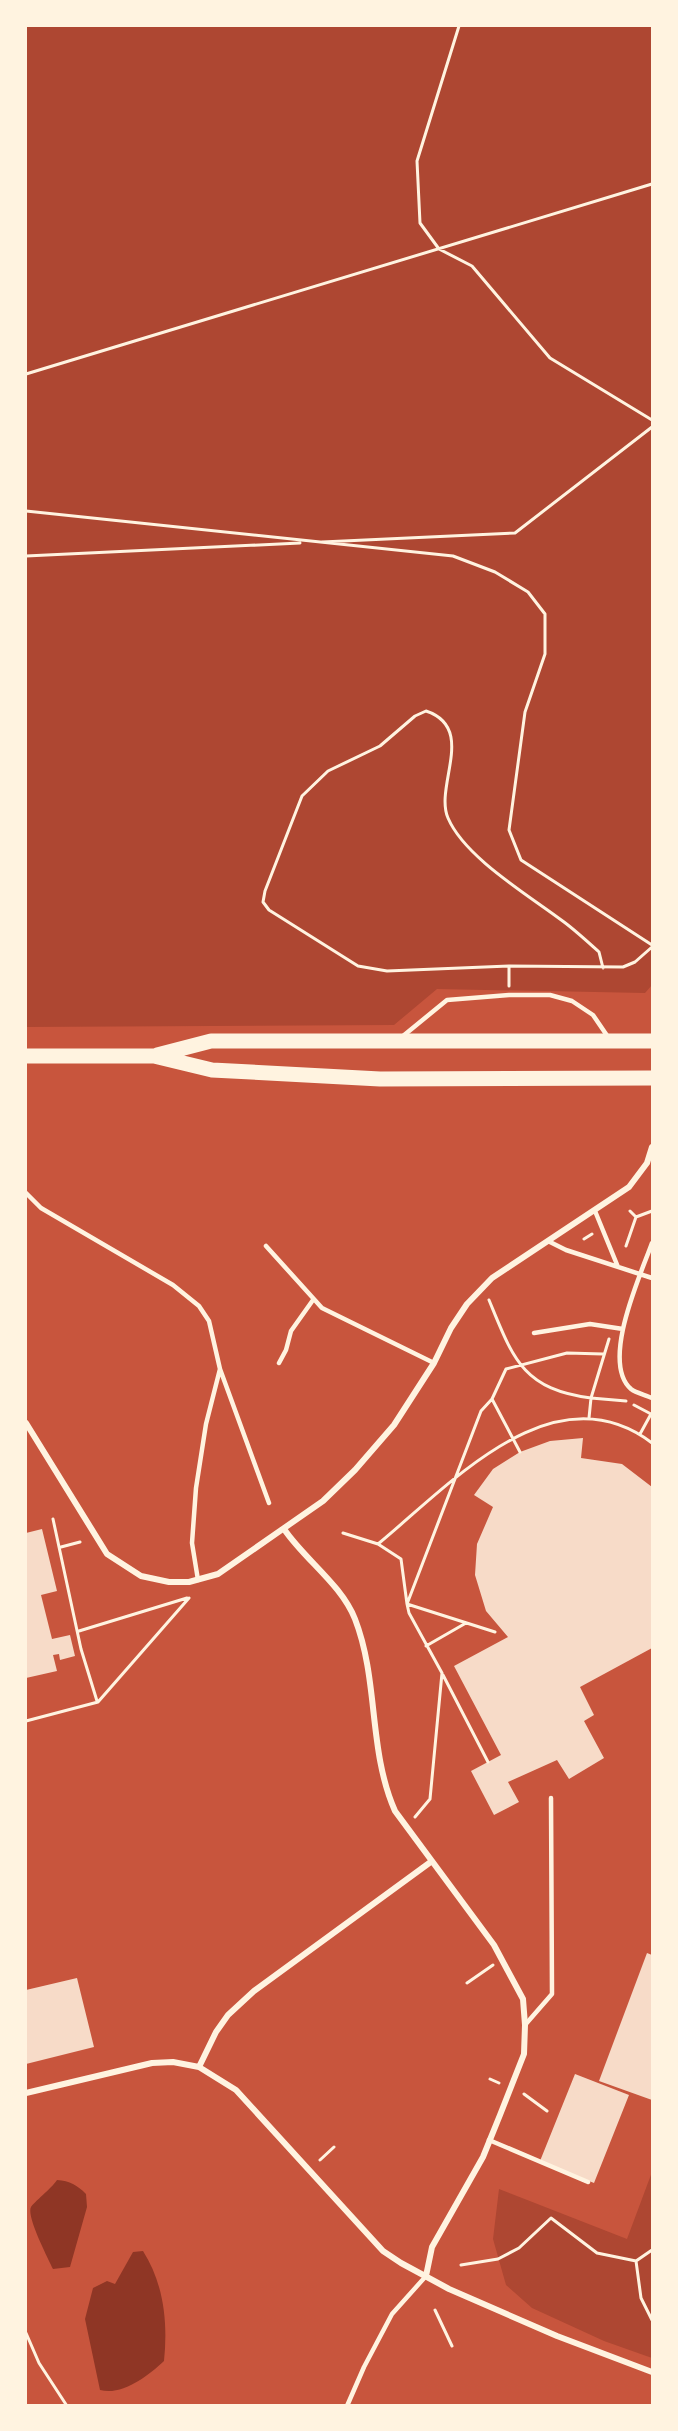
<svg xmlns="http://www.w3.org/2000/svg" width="678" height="2431" font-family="'Exo 2',sans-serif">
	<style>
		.green { fill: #ae4732 }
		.water { fill: #8f3625 }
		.building { fill: #f7dbc8 }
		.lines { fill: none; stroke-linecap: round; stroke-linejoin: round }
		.path { stroke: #fff3e0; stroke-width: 3 }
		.service { stroke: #fff3e0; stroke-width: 4.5 }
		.minor { stroke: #fff3e0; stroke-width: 6 }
		.primary { stroke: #fff3e0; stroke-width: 15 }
	</style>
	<rect width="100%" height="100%" fill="#c8553d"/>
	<path class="green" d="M26 26H652V985L645 993 437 989 394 1025 26 1027Z
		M652 2172V2358L604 2341 532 2308 506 2285 493 2239 499 2189 627 2239Z"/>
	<path class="water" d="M57 2180C70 2181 77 2185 86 2194L87 2207 70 2267 53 2269C48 2258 26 2216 31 2207 34 2202 51 2189 57 2180Z
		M143 2251C164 2284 168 2323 164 2361 148 2376 122 2396 100 2390L85 2319 93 2288 107 2281 115 2284 133 2252Z"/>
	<path class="building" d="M583 1438 581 1458 622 1464 652 1487V1648L580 1687 594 1715 584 1721 604 1758 569 1779 557 1760 508 1782 519 1802 494 1815 471 1771 501 1755 454 1666 508 1637 486 1611 475 1575 477 1544 493 1507 474 1495 493 1469 520 1452 550 1441Z
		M42 1529 57 1591 41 1595 52 1639 70 1635 75 1656 60 1660 59 1654 53 1655 57 1671 26 1678V1533Z
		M647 1953 652 1955V2100L599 2081Z
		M77 1978 94 2047 26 2064V1990Z
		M575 2074 629 2095 594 2183 540 2161Z"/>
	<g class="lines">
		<path class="path" d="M459 26 417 161 420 223 439 249 472 266 550 358 652 420
			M26 374 652 184
			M26 511 453 556 495 572 528 592 545 614V654L525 712 509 830 521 860 652 945
			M322 542 515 533 652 427
			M26 556 300 543
			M509 966V986
			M603 968 599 952C588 942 576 931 564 922 530 896 465 858 448 818 434 786 477 728 426 711L415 716 380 746 328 771 302 796 265 891 263 902 269 910 358 966 387 971 509 966 623 967 635 962 652 947
			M636 1217 652 1211
			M584 1239 592 1234
			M626 1246 636 1217 630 1211
			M489 1300C513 1358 522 1389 591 1398L609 1339
			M492 1399 520 1452
			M634 1405 651 1414
			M589 1418 591 1398 626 1401
			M640 1434 651 1414
			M53 1519 81 1649 97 1701
			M343 1533 378 1544C450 1485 553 1368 652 1443
			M378 1544 401 1559 407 1604 495 1632
			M61 1547 80 1542
			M79 1631 187 1598
			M426 1646 466 1623
			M443 1675 488 1762
			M26 1721 98 1702 189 1598
			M415 1817 430 1799 442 1673 409 1613 407 1604 481 1411 492 1399 506 1369 567 1353 603 1354
			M467 1983 493 1965
			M490 2079 499 2083
			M524 2094 547 2111
			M320 2160 334 2147
			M636 2261 652 2250
			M461 2265 498 2259 519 2248 551 2218 597 2253 636 2261 641 2298 652 2320
			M435 2310 452 2346
			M26 2333 39 2363 67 2406"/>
		<path class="service" d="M403 1036 447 1000 509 995H550L572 1001 593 1015 608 1037
			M26 1193 41 1208 173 1285 199 1306 209 1321 220 1369 206 1424 196 1488 192 1543 198 1580
			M595 1211 618 1267
			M548 1241 566 1250 652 1278
			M652 1243C641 1274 600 1362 631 1389 636 1393 646 1395 652 1398
			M266 1246 322 1308 434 1363
			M534 1333 590 1324 623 1329
			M279 1363 286 1350 291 1331 313 1300
			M220 1369 269 1503
			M525 2025 552 1994 551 1798
			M489 2140 588 2182
			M347 2406 364 2367 392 2314 426 2276"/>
		<path class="minor" d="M26 1423 107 1554 141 1576 169 1582H189L218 1574 323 1501 355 1470 394 1425 434 1363 451 1328 467 1304 492 1278 629 1187 647 1163 652 1147
			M284 1529C305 1560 341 1584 355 1619 379 1681 368 1750 395 1811L494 1945 523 1999 525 2025 524 2054 500 2115 483 2157 432 2247 426 2276
			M199 2067 216 2032 228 2015 254 1991 432 1861
			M26 2093 152 2063 173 2062 199 2067 236 2090 383 2251 401 2263 449 2289 557 2336 652 2372"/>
		<path class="primary" d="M157 1055 211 1041H652
			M26 1056H154L212 1070 380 1079 652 1078"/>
	</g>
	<rect width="678" height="2431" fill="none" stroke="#fff3e0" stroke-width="54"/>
</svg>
